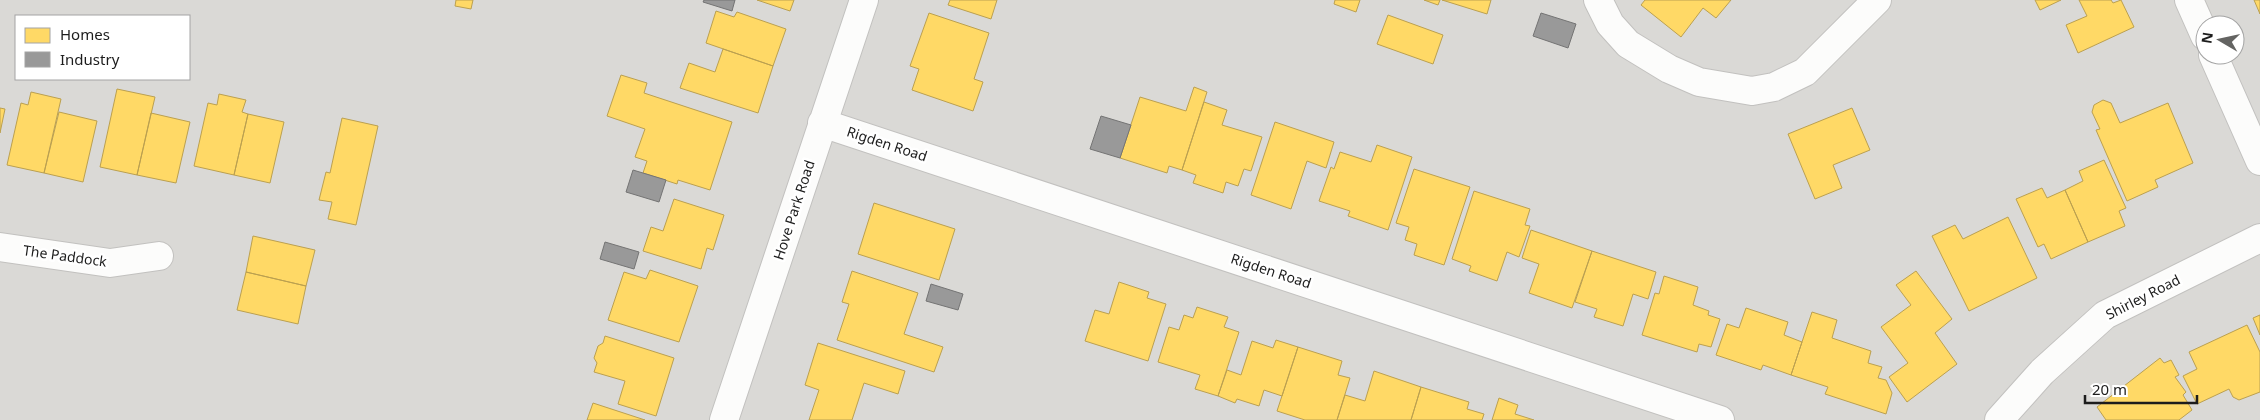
<svg xmlns="http://www.w3.org/2000/svg" width="2260" height="420" font-family="'Noto Sans',sans-serif">
	<style>
		.residential { fill: #dad9d6; fill-rule: evenodd }
		.homes { fill: #ffd966; stroke: #bba050 }
		.industry { fill: #999; stroke: #747474 }
		.lines { fill: none; stroke-linecap: round; stroke-linejoin: round }
		.minor-casing { stroke: #c2c1bf; stroke-width: 30 }
		.minor { stroke: #fcfcfb; stroke-width: 28 }
		.labels { text-anchor: middle; stroke-width: 5; stroke-linejoin: round; paint-order: stroke }
		.street-label { font-size: 14px; fill: #1c1c1c; stroke: #fff }
	</style>
	<rect width="100%" height="100%" fill="#ebeae5"/>
	<path class="residential" d="M0 0H2260V420H0ZM16 16H189V79H16ZM2205 25H2235V55H2205Z"/>
	<path class="homes" d="M456 0H473L471 9 455 6Z
		M757 0H794L790 11Z
		M950 0H997L991 19 948 5Z
		M1335 0H1360L1356 12 1334 4Z
		M1424 0H1440L1438 5Z
		M1442 0H1491L1487 14Z
		M1645 0H1731L1716 18 1703 8 1681 37 1641 5Z
		M2035 0H2061L2040 10Z
		M2079 0H2111L2113 3 2121 0 2134 27 2078 53 2066 25 2087 16Z
		M2254 0H2260V14Z
		M716 11 734 17 737 12 786 29 773 66 706 43Z
		M929 13 989 33 974 79 983 82 973 111 912 90 919 69 910 66Z
		M1388 15 1443 35 1433 64 1377 44Z
		M723 49 773 66 758 113 680 88 689 63 715 72Z
		M621 75 647 83 644 93 732 122 710 190 678 180 677 184 643 173 647 161 635 157 645 129 607 116Z
		M1194 87 1207 92 1182 170 1169 166 1167 173 1120 158 1140 97 1186 111Z
		M117 89 155 97 137 175 100 167Z
		M31 92 61 99 44 173 7 165 21 103 28 105Z
		M219 94 246 100 242 112 248 114 234 175 194 166 208 103 217 105Z
		M2103 100 2111 103 2120 123 2168 103 2193 163 2155 180 2158 187 2127 201 2096 130 2100 129 2092 112 2094 105Z
		M1204 102 1227 110 1222 125 1262 137 1251 171 1244 169 1238 186 1226 182 1223 193 1193 183 1196 175 1182 170Z
		M0 108 5 109 0 133Z
		M1852 108 1870 150 1833 165 1842 188 1815 199 1788 134Z
		M59 112 97 121 83 182 44 173Z
		M151 113 190 122 176 183 137 175Z
		M248 114 284 122 270 183 234 175Z
		M342 118 378 126 356 225 328 219 332 202 319 200 326 172 330 173Z
		M1275 122 1334 142 1326 168 1307 161 1291 209 1251 195Z
		M1377 145 1412 157 1388 230 1348 216 1350 211 1319 201 1331 167 1334 169 1340 152 1371 162Z
		M2104 160 2126 208 2119 211 2125 226 2088 242 2065 190 2083 181 2079 171Z
		M1414 169 1470 187 1444 265 1414 255 1417 244 1405 240 1409 227 1396 223Z
		M2042 188 2047 198 2065 190 2088 242 2051 259 2044 244 2038 247 2016 199Z
		M1474 191 1530 209 1525 225 1530 226 1519 257 1507 252 1497 281 1469 271 1471 266 1452 259Z
		M674 199 724 215 713 250 707 248 701 269 643 251 651 227 663 231Z
		M874 203 955 229 939 280 858 254Z
		M2008 217 2037 278 1969 311 1932 236 1955 225 1963 239Z
		M1531 230 1592 251 1572 308 1529 293 1539 264 1522 258Z
		M253 236 315 250 306 286 246 272Z
		M1592 251 1656 272 1648 299 1633 294 1623 326 1594 317 1597 309 1575 302Z
		M650 270 698 286 679 342 608 320 624 272 646 279Z
		M852 271 918 293 904 334 943 347 934 372 837 340 849 304 842 302Z
		M1916 271 1952 319 1935 333 1957 364 1907 402 1889 377 1908 363 1881 327 1911 305 1896 285Z
		M246 272 306 286 298 324 237 310Z
		M1664 276 1698 287 1693 305 1709 311 1708 315 1720 319 1711 347 1699 344 1697 352 1642 335 1655 293 1659 294Z
		M1119 282 1149 292 1147 298 1166 304 1148 361 1085 341 1095 310 1109 314Z
		M1197 307 1228 317 1224 327 1239 332 1218 396 1195 389 1200 375 1158 362 1169 327 1179 330 1184 315 1193 318Z
		M1746 308 1788 322 1784 335 1802 342 1791 375 1763 365 1761 370 1716 355 1727 324 1739 328Z
		M1812 312 1837 320 1832 338 1871 351 1868 363 1882 367 1878 378 1886 380 1892 393 1886 414 1825 394 1828 387 1791 375Z
		M2260 315V335L2253 318Z
		M2247 325 2260 352V392L2239 400 2233 397 2229 389 2197 404 2183 376 2197 369 2189 352Z
		M605 336 674 358 656 416 618 404 625 381 594 372 597 363 594 358 598 346 603 343Z
		M1276 340 1298 347 1282 396 1264 390 1259 406 1237 399 1235 403 1218 396 1227 370 1241 375 1252 341 1273 348Z
		M818 343 905 371 898 394 864 383 852 420H809L819 390 805 385Z
		M1298 347 1342 361 1338 375 1350 378 1337 420H1305L1277 411Z
		M2160 358 2164 363 2171 360 2179 375 2175 377 2186 392 2183 395 2192 410 2179 420H2106L2097 407Z
		M1374 371 1421 387 1411 420H1337L1345 395 1365 401Z
		M1421 387 1469 402 1467 409 1484 414 1482 420H1411Z
		M1499 398 1518 405 1515 414 1534 420H1492Z
		M593 403 645 420H587Z"/>
	<path class="industry" d="M704 0H735L732 11 703 2Z
		M1541 13 1576 24 1568 48 1533 36Z
		M1101 116 1131 125 1120 158 1090 149Z
		M633 170 666 180 659 202 626 192Z
		M605 242 639 252 634 269 600 259Z
		M931 284 963 294 958 310 926 301Z"/>
	<g class="lines">
		<g class="minor-casing">
			<path id="minor" d="M1598 0 1610 24 1628 44 1669 69 1699 82 1752 91 1774 87 1805 72 1877 0
				M2189 0 2205 36
				M2213 55 2260 161
				M822 123 1720 420
				M0 247 110 263 159 256
				M724 420 864 0
				M1999 420 2042 372 2105 315 2260 238"/>
		</g>
		<use href="#minor" class="minor"/>
	</g>
	<g class="labels">
		<g class="street-label">
			<text transform="translate(887 144) rotate(18)" y="5">Rigden Road</text>
			<text transform="translate(794 210) rotate(-72)" y="5">Hove Park Road</text>
			<text transform="translate(65 256) rotate(8)" y="5">The Paddock</text>
			<text transform="translate(1271 271) rotate(18)" y="5">Rigden Road</text>
			<text transform="translate(2143 297) rotate(-27)" y="5">Shirley Road</text>
		</g>
	</g>
	<rect x="15" y="15" width="175" height="65" fill="#ffffff" stroke="#a4a4a4"/>
	<rect x="25" y="28" width="25" height="15" fill="#ffd966" stroke="#a4a4a4"/>
	<text x="60" y="40" font-size="15" fill="#1c1c1c">Homes</text>
	<rect x="25" y="52" width="25" height="15" fill="#999999" stroke="#a4a4a4"/>
	<text x="60" y="65" font-size="15" fill="#1c1c1c">Industry</text>
	<g transform="translate(2220 40) rotate(279)"><circle r="24" fill="#ffffff" stroke="#a4a4a4"/>
	<path d="M0-4L9 19L0 12L-9 19Z" fill="#646462"/>
	<text y="-8" font-size="14" font-weight="bold" text-anchor="middle" fill="#1c1c1c">N</text>
	</g>
	<path d="M2085 395v8h112v-8" fill="none" stroke="#1c1c1c" stroke-width="2.5"/>
	<text x="2092" y="395" font-size="15" fill="#1c1c1c" stroke="#ffffff" stroke-width="4" paint-order="stroke">20 m</text>
</svg>
